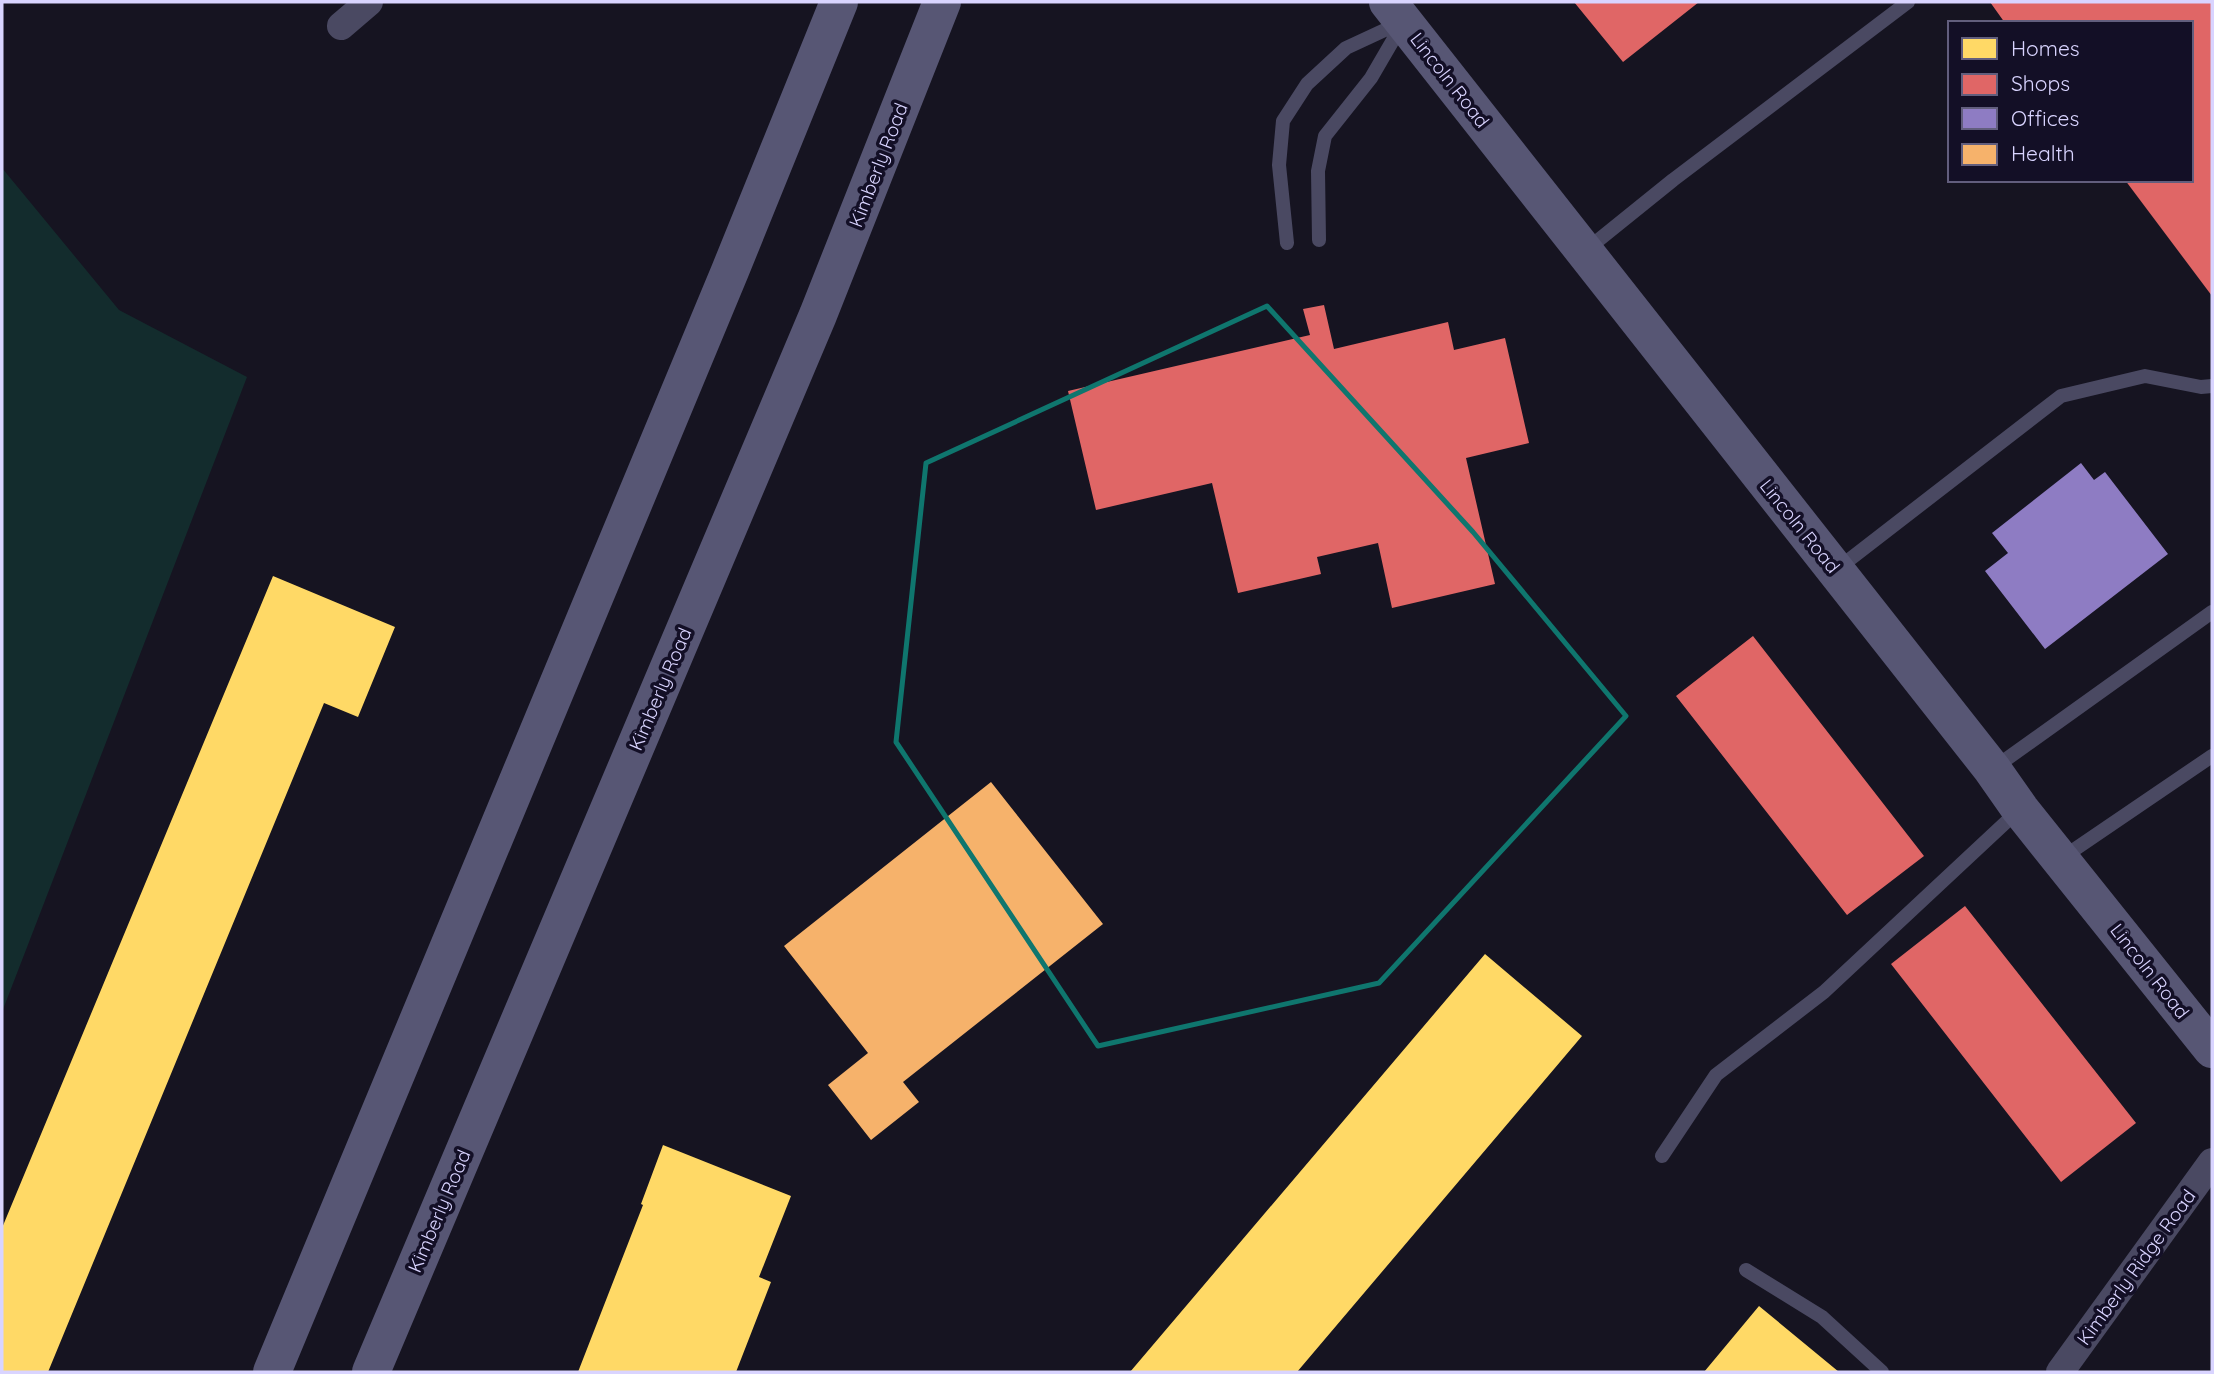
<svg xmlns="http://www.w3.org/2000/svg" width="2214" height="1374" font-family="Quicksand,sans-serif">
	<style>
		.green { fill: #132c2d }
		.homes { fill: #ffd966 }
		.shops { fill: #e06666 }
		.offices { fill: #8e7cc3 }
		.health { fill: #f6b26b }
		.lines { fill: none; stroke-linecap: round; stroke-linejoin: round }
		.lane { stroke: #4a4962; stroke-width: 14 }
		.street { stroke: #4a4962; stroke-width: 28 }
		.secondary { stroke: #575674; stroke-width: 38 }
		.marked { fill: none; stroke: #0f766e; stroke-width: 5; stroke-linejoin: round }
		.labels { text-anchor: middle; stroke-width: 7; stroke-linejoin: round; paint-order: stroke }
		.street-label { font-size: 19px; fill: #d9d4ff; stroke: #130f26 }
	</style>
	<rect width="100%" height="100%" fill="#161421"/>
	<path class="green" d="M2 168 119 310 247 377 2 1012Z"/>
	<path class="homes" d="M273 576 395 627 358 717 324 703 48 1372H2V1228Z
		M1485 954 1582 1036 1297 1372H1130Z
		M663 1145 791 1196 759 1277 771 1282 736 1372H578L643 1205 641 1204Z
		M1759 1306 1839 1372H1704Z"/>
	<path class="shops" d="M1574 2H1699L1623 62Z
		M1990 2H2212V296L2125 180H2191V23H2005Z
		M1324 305 1334 349 1448 322 1454 350 1505 338 1529 443 1466 458 1495 584 1392 608 1378 543 1317 557 1321 574 1238 593 1212 483 1096 510 1068 391 1310 335 1303 309Z
		M1753 636 1924 856 1847 915 1676 696Z
		M1965 906 2136 1123 2061 1182 1891 964Z"/>
	<path class="offices" d="M2081 463 2094 480 2105 472 2168 554 2045 649 1985 571 2008 553 1992 533Z"/>
	<path class="health" d="M991 782 1103 924 903 1082 919 1102 871 1140 828 1085 868 1053 784 946Z"/>
	<g class="lines">
		<path class="lane" d="M1319 240 1318 171 1325 136 1371 78 1403 23
			M1287 243 1279 165 1283 121 1307 84 1346 48 1402 22
			M1585 251 1673 180 1908 2
			M1836 570 2061 396 2145 376 2201 387 2212 386
			M1994 768 2212 612
			M2062 858 2212 756
			M1662 1156 1716 1075 1824 992 2019 810
			M1746 1270 1822 1317 1882 1372"/>
		<path class="street" d="M341 26 369 2
			M2060 1372 2212 1162"/>
		<path class="secondary" d="M1388 2 1992 769 2020 809 2212 1049
			M272 1372 730 271 839 2
			M371 1372 818 315 942 2"/>
	</g>
	<path class="marked" d="M1267 306 1473 532 1626 716 1379 983 1098 1046 896 742 926 463Z"/>
	<g class="labels">
		<g class="street-label">
			<text transform="translate(1450 80) rotate(52)" y="7">Lincoln Road</text>
			<text transform="translate(878 165) rotate(-69)" y="7">Kimberly Road</text>
			<text transform="translate(1800 526) rotate(51)" y="7">Lincoln Road</text>
			<text transform="translate(660 689) rotate(-67)" y="7">Kimberly Road</text>
			<text transform="translate(2150 971) rotate(52)" y="7">Lincoln Road</text>
			<text transform="translate(439 1211) rotate(-67)" y="7">Kimberly Road</text>
			<text transform="translate(2136 1267) rotate(-54)" y="7">Kimberly Ridge Road</text>
		</g>
	</g>
	<rect width="2214" height="1374" fill="none" stroke="#d9d4ff" stroke-width="7"/>
	<rect x="1948" y="21" width="245" height="161" fill="#130f26" stroke="#625e7d" stroke-width="2"/>
	<rect x="1962" y="38" width="35" height="21" fill="#ffd966" stroke="#625e7d" stroke-width="2"/>
	<text x="2011" y="56" font-size="21" fill="#d9d4ff">Homes</text>
	<rect x="1962" y="74" width="35" height="21" fill="#e06666" stroke="#625e7d" stroke-width="2"/>
	<text x="2011" y="91" font-size="21" fill="#d9d4ff">Shops</text>
	<rect x="1962" y="108" width="35" height="21" fill="#8e7cc3" stroke="#625e7d" stroke-width="2"/>
	<text x="2011" y="126" font-size="21" fill="#d9d4ff">Offices</text>
	<rect x="1962" y="144" width="35" height="21" fill="#f6b26b" stroke="#625e7d" stroke-width="2"/>
	<text x="2011" y="161" font-size="21" fill="#d9d4ff">Health</text>
</svg>
